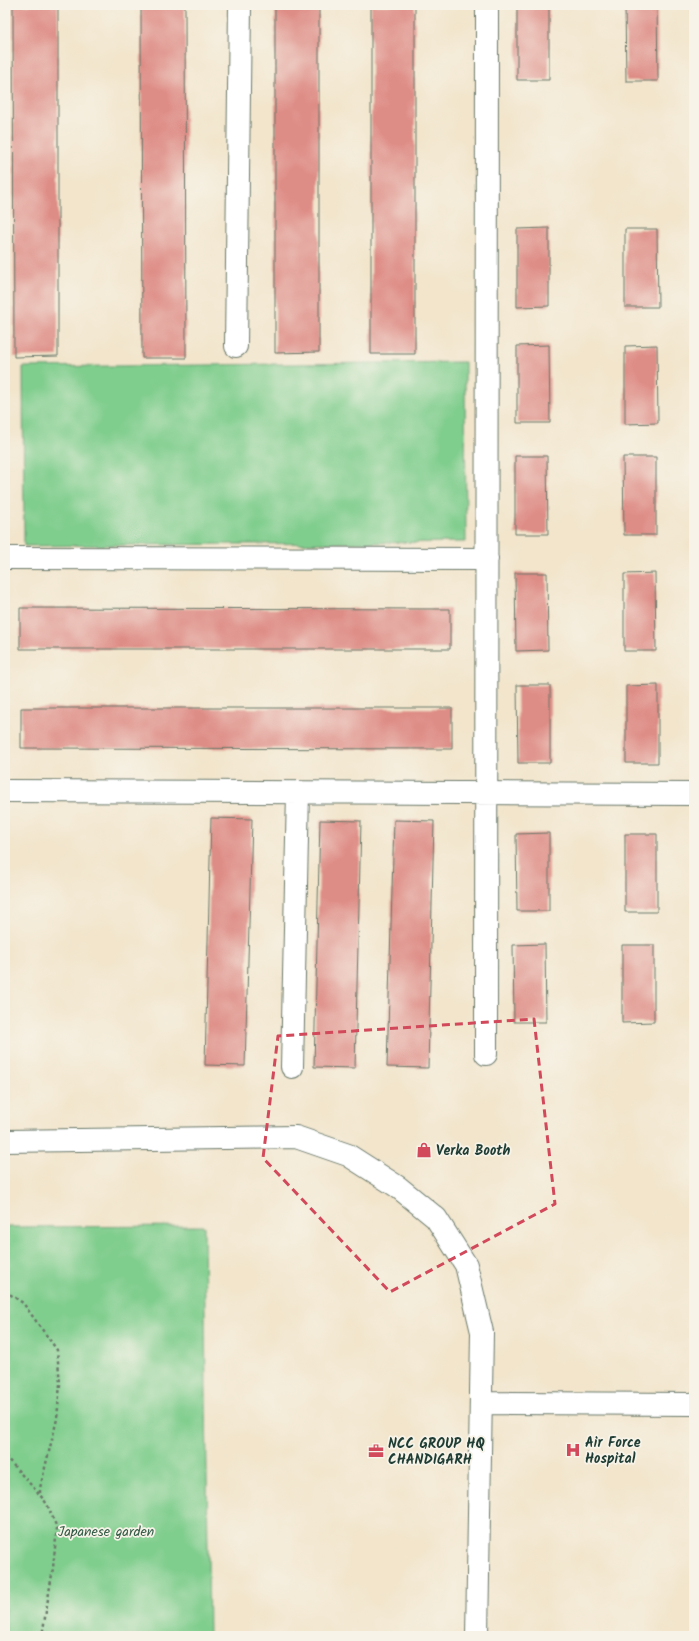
<svg xmlns="http://www.w3.org/2000/svg" width="699" height="1641" font-family="Kalam,sans-serif">
	<style>
		.green { fill: #80ce8e; stroke: #508661 }
		.building { fill: #de8d86 }
		.lines { fill: none; stroke-linecap: round; stroke-linejoin: round }
		.minor-casing { stroke: #697869; stroke-width: 24 }
		.path { stroke: #697869; stroke-width: 2.5; stroke-dasharray: 3 3; stroke-linecap: butt }
		.minor { stroke: #fff; stroke-width: 22 }
		.marked { fill: none; stroke: #d1495b; stroke-width: 3; stroke-dasharray: 8 5; stroke-linejoin: round }
		.labels { text-anchor: middle; stroke-width: 3.5; stroke-linejoin: round; paint-order: stroke }
		.poi-label { font-size: 14px; font-weight: bold; fill: #1f3d34; stroke: #f7f3e8; text-anchor: start }
		.park-label { font-size: 14px; fill: #325a46; stroke: #f7f3e8 }
	</style>
	<rect width="100%" height="100%" fill="#f7f3e8"/>
	<filter id="ink" filterUnits="userSpaceOnUse"><feTurbulence type="fractalNoise" baseFrequency=".025" numOctaves="2"/><feDisplacementMap in="SourceGraphic" scale="8" xChannelSelector="R" yChannelSelector="G"/><feConvolveMatrix kernelMatrix="1 2 1 2 8 2 1 2 1" color-interpolation-filters="sRGB"/></filter>
	<filter id="wash" filterUnits="userSpaceOnUse"><feTurbulence type="fractalNoise" baseFrequency=".012" numOctaves="4" result="noise"/><feDisplacementMap in="SourceGraphic" scale="16" xChannelSelector="R" yChannelSelector="G"/><feGaussianBlur stdDeviation="0.9" result="paint"/><feColorMatrix in="noise" values="0 0 0 0 0 0 0 0 0 0 0 0 0 0 0 0 0 1.4 0 .05"/><feComposite in="paint" operator="in"/></filter>
	<g filter="url(#wash)">
		<rect width="100%" height="100%" fill="#f2e5cc"/>
		<path class="green" d="M465 362 466 542 24 546 23 367Z
			M204 1226 209 1636H5V1227Z"/>
		<g id="blocks">
			<path class="building" d="M13 5H58V356L14 357Z
				M141 5H185L186 358H142Z
				M275 5H319V352L275 353Z
				M371 5H415V354H371Z
				M517 5H549V80H517Z
				M625 5H657L658 81H626Z
				M549 228V306L517 307V229Z
				M625 229H657L658 307H625Z
				M549 345 550 423H517V346Z
				M657 345 658 423 625 424V346Z
				M515 456H547L548 534H515Z
				M623 457H656V535H624Z
				M515 573H547L548 650 516 651Z
				M655 573 656 651H624V574Z
				M20 608 450 609V649H20Z
				M517 685H550V763H518Z
				M658 685V763H626V686Z
				M21 708H452V749L21 748Z
				M211 818 252 819 245 1066 205 1065Z
				M320 820 361 821 355 1068 314 1067Z
				M394 820 434 821 428 1068 387 1067Z
				M549 833V911H517L516 834Z
				M625 834H657V912H625Z
				M545 944 546 1022H514L513 945Z
				M622 945H654V1022L622 1023Z"/>
		</g>
	</g>
	<g filter="url(#ink)">
		<use href="#blocks" fill-opacity="0" stroke="#697869" stroke-width="1"/>
		<g class="lines">
			<g class="minor-casing">
				<path id="minor" d="M236 346 240 5
					M5 558 487 559
					M5 791 694 794
					M486 1054 487 5
					M292 1067 298 792
					M5 1141 296 1137 348 1155 398 1187 436 1218 466 1265 482 1332 477 1636
					M481 1403 694 1404"/>
			</g>
			<path class="path" d="M5 1291 23 1303 57 1350 60 1384 57 1419 40 1488V1495L47 1504 57 1528 53 1568 42 1636
				M5 1456 40 1495"/>
			<use href="#minor" class="minor"/>
		</g>
	</g>
	<path class="marked" d="M534 1019 555 1204 390 1292 263 1158 278 1036Z"/>
	<defs>
		<g id="shop-bare" transform="scale(1.2)"><path d="M-5-2.5h2.3a2.7 3.5 0 0 1 5.4 0H5L5.5 6h-11ZM-1.5-2.5h3a1.5 2.3 0 0 0-3 0Z" fill="#d1495b" stroke="#f7f3e8" stroke-width="2.5" paint-order="stroke"/></g>
		<g id="hospital-bare" transform="scale(1.2)"><path d="M-5-5h3v3.5h4V-5h3V5h-3V1.5h-4V5h-3Z" fill="#d1495b" stroke="#f7f3e8" stroke-width="2.5" paint-order="stroke"/></g>
		<g id="office-bare" transform="scale(1.2)"><path d="M-6-3h4V-5.5h4V-3h4V5H-6ZM-1-4.5V-3h2v-1.5ZM-6 0V1H6V0Z" fill="#d1495b" stroke="#f7f3e8" stroke-width="2.5" paint-order="stroke"/></g>
	</defs>
	<g fill-rule="evenodd">
		<use href="#shop-bare" x="424" y="1150"/>
		<use href="#hospital-bare" x="573" y="1450"/>
		<use href="#office-bare" x="376" y="1451"/>
	</g>
	<g class="labels">
		<g class="poi-label">
			<text x="436" y="1155">Verka Booth</text>
			<text x="585" y="1447">Air Force<tspan x="585" dy="16">Hospital</tspan></text>
			<text x="388" y="1448">NCC GROUP HQ<tspan x="388" dy="16">CHANDIGARH</tspan></text>
		</g>
		<g class="park-label">
			<text x="106" y="1536">Japanese garden</text>
		</g>
	</g>
	<rect width="699" height="1641" fill="none" stroke="#f7f3e8" stroke-width="20"/>
</svg>
